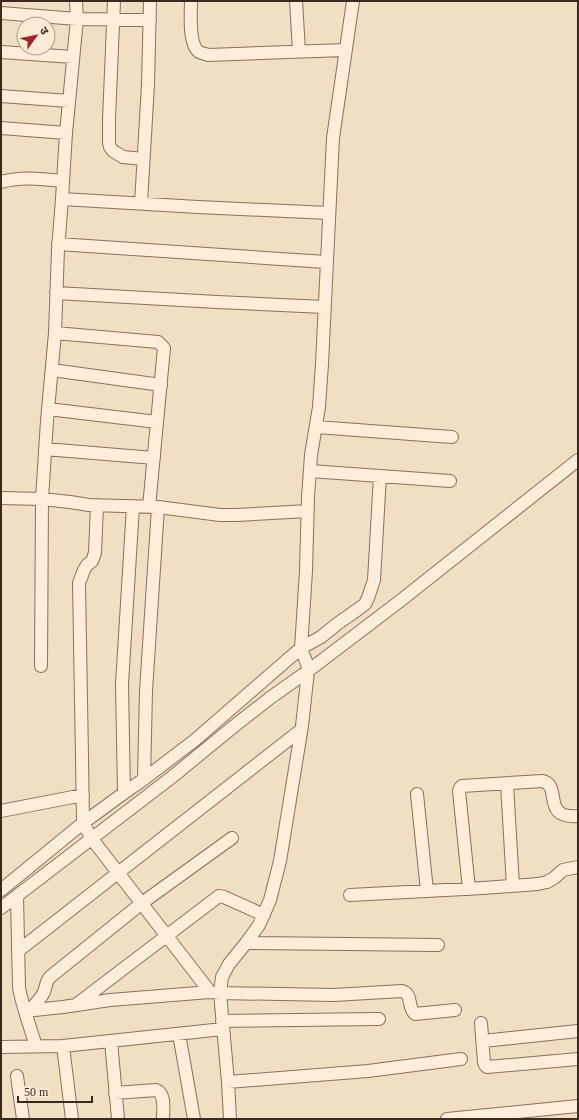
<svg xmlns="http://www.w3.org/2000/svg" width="579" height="1120" font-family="'Times New Roman','Noto Sans Devanagari',serif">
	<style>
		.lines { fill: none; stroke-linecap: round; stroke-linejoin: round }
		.minor-casing { stroke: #8d6f58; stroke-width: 14 }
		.minor { stroke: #fbedd7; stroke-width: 12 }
	</style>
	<rect width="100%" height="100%" fill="#f1dfc3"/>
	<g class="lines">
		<g class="minor-casing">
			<path id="minor" d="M114 1 109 119V143L110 147 113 151 123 157 143 159
				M191 1C191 13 188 44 199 52 201 53 206 54 208 55L345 50
				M296 1 299 51
				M1 13 77 19 150 20
				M1 52 73 57
				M1 96 69 101
				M1 128 66 133
				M1 182C23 176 41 179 63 181
				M62 199 198 207 329 213
				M141 203 148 85 150 1
				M58 244 326 262
				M56 293 217 302 324 307
				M55 333 158 342 164 348 149 507
				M52 370 161 385
				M48 409 157 422
				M316 427 452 437
				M45 449 154 458
				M310 471 450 481
				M1 498 42 499 70 502 89 505 158 507 220 515H236L308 511
				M97 505 95 553 92 561 87 565 84 570 79 583 82 757 83 823 92 839 210 992
				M41 666 42 499 47 421 55 333 58 250 62 199 66 133 77 19 76 1
				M144 779 146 691 158 507
				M507 784 513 886
				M124 793 122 684 133 506
				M417 794 427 891
				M1 811 83 795
				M469 889 459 791 460 788 462 786 542 781C563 785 540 819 578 816
				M1 890 83 823 124 793 144 779 195 740 301 648 321 637 337 624 357 610 365 604 368 598 374 580 380 476
				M350 895 483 888 538 884 547 882 554 878 563 870 578 867
				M17 896 19 988C23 1008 30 1027 36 1046
				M1 908 172 777 233 727 270 698 308 671 400 601 578 460
				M246 943 438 945
				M18 951 301 730
				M77 1004 219 896 224 897 264 915
				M25 1011 63 1007 110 1000 210 992 220 993 334 995 402 991C413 994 407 1007 415 1014L455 1010
				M29 1011C34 1005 41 999 44 992 46 987 46 981 50 977L142 903 232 838
				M222 1021 379 1019
				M481 1023 484 1062 485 1065 487 1067 578 1059
				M179 1034 194 1119
				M111 1041 118 1119
				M483 1041 578 1031
				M63 1046 72 1119
				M1 1047 63 1046 223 1029
				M17 1076 23 1119
				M228 1082 368 1071 461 1059
				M115 1093 156 1090C166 1094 163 1110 163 1119
				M230 1119 228 1082 220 993 222 977 229 964 246 943 259 925 270 900 280 861 302 726 308 671C308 662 303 656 301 648L306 571 308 497 311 455 319 407 322 364 333 138 353 1
				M447 1119 578 1106"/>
		</g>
		<use href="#minor" class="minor"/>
	</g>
	<rect width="579" height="1120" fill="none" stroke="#3c291d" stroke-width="4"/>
	<g transform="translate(36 36) rotate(57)"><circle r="19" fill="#f8ead3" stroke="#ad9d8a"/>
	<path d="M0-3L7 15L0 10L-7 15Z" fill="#a02330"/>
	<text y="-6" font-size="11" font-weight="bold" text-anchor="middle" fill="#3c291d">उ</text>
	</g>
	<path d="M18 1096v6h74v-6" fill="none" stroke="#3c291d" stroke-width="2"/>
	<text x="24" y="1096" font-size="12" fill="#3c291d" stroke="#f8ead3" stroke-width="3" paint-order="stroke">50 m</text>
</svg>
